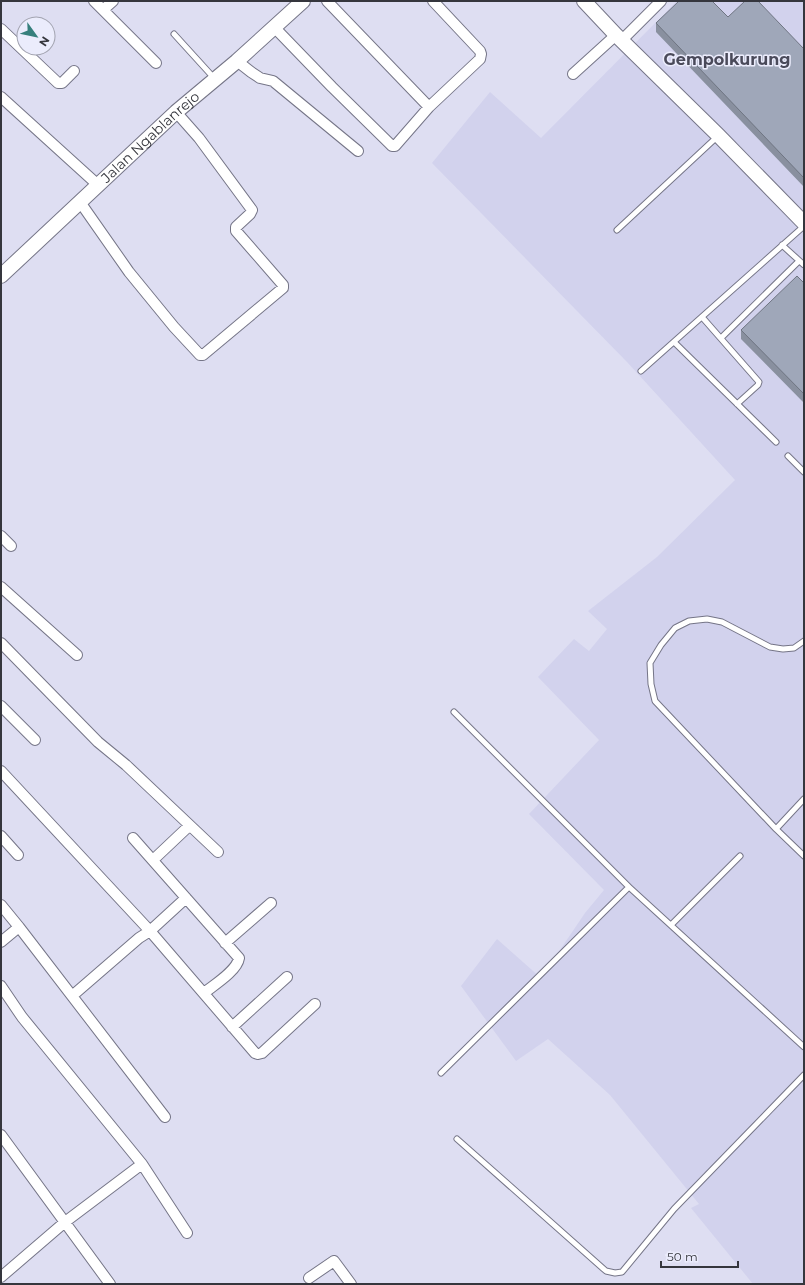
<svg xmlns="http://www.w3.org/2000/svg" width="805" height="1285" font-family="Montserrat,sans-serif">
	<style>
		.built { fill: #d2d2ed }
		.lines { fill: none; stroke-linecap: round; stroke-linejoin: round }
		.lane-casing { stroke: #757587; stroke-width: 7 }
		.street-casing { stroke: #757587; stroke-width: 12 }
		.secondary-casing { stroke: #757587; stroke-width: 16 }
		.lane { stroke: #fff; stroke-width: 5 }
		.street { stroke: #fff; stroke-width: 10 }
		.secondary { stroke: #fff; stroke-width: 14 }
		.wall { fill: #89909f }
		.building { fill: #9fa7b9; stroke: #6f7582 }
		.labels { text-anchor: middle; stroke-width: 3; stroke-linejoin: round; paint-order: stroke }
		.street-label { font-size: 14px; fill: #35363d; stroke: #ebecfc }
		.quarter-label { font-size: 16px; font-weight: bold; fill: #4a4a5a; stroke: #ebecfc }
	</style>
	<rect width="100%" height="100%" fill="#dedef2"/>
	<path class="built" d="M677 1H804V1284H753L691 1208 699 1204 610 1095 548 1039 516 1061 461 986 497 939 541 978 585 913 604 890 529 814 599 740 538 677 574 639 589 651 607 629 588 611 657 557 735 480 627 362 432 163 490 92 541 138Z"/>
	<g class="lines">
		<g class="lane-casing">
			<path id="lane" d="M174 34 214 78
				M617 230 718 136
				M782 245 804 265
				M702 317 759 382 758 385 737 404
				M721 338 799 261
				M674 342 776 442
				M641 371 804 226
				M788 456 804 472
				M804 641 794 648 783 649 770 647 722 622 707 619 689 621 675 628 661 645 650 663 651 684 655 701 776 829 804 856
				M454 712 629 887 804 1047
				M776 829 804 799
				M671 925 740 856
				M441 1073 629 887
				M457 1139 606 1271 615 1273 622 1272 674 1209 804 1075"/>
		</g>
		<g class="street-casing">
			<path id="street" d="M94 1 156 63
				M327 1 429 107
				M104 9 113 1
				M274 27 332 87 389 143 392 146H395L429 107 480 59 481 54 480 51 433 1
				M1 29 58 83H62L74 71
				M621 41 661 1
				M237 61 251 72 260 78 273 81 358 151
				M573 74 616 35
				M1 97 98 185
				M80 202 129 272 174 327 200 355H203L283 288V285L236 231V227L250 214 252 210 199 138 176 112
				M1 536 11 546
				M1 587 77 655
				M1 643 98 742 126 765 218 852
				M1 706 35 740
				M1 771 150 931 186 898
				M1 836 18 855
				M133 838 239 958C237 971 214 985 204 993
				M153 860 189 826
				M1 905 19 927
				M1 942 19 927 165 1117
				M225 943 271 903
				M1 986 22 1017 142 1164 65 1222 1 1277
				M72 996 139 938 150 931 255 1053 258 1054 262 1053 315 1004
				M232 1027 287 977
				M1 1135 110 1284
				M142 1164 187 1233
				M309 1278 334 1261 351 1284"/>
		</g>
		<g class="secondary-casing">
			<g id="secondary">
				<path d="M584 1 616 35 718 135 804 223"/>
				<path id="s1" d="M1 276 176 112 237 61 303 1"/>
			</g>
		</g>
		<use href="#lane" class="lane"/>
		<use href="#street" class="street"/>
		<use href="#secondary" class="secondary"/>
	</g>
	<path class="wall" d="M728 17 804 49V187L656 32V23Z
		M804 283V403L741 339V330Z"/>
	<path class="building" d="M679 1H712L728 17 745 1H758L804 49V178L656 23Z
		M797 276 804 283V394L741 330Z"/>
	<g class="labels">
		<g class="street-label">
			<text dy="5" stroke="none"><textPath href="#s1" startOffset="204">Jalan Ngablanrejo</textPath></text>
		</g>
		<g class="quarter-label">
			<text x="727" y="65">Gempolkurung</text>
		</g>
	</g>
	<rect width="805" height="1285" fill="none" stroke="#35363d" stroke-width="4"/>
	<g transform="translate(36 36) rotate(123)"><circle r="19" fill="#ebecfc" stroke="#a2a3b0"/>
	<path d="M0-3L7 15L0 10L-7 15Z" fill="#367f7c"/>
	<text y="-6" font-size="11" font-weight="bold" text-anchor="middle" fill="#35363d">N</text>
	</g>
	<path d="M661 1261v6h77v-6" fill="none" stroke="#35363d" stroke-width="2"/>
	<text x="667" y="1261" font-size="12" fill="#35363d" stroke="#ebecfc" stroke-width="3" paint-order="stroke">50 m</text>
</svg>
